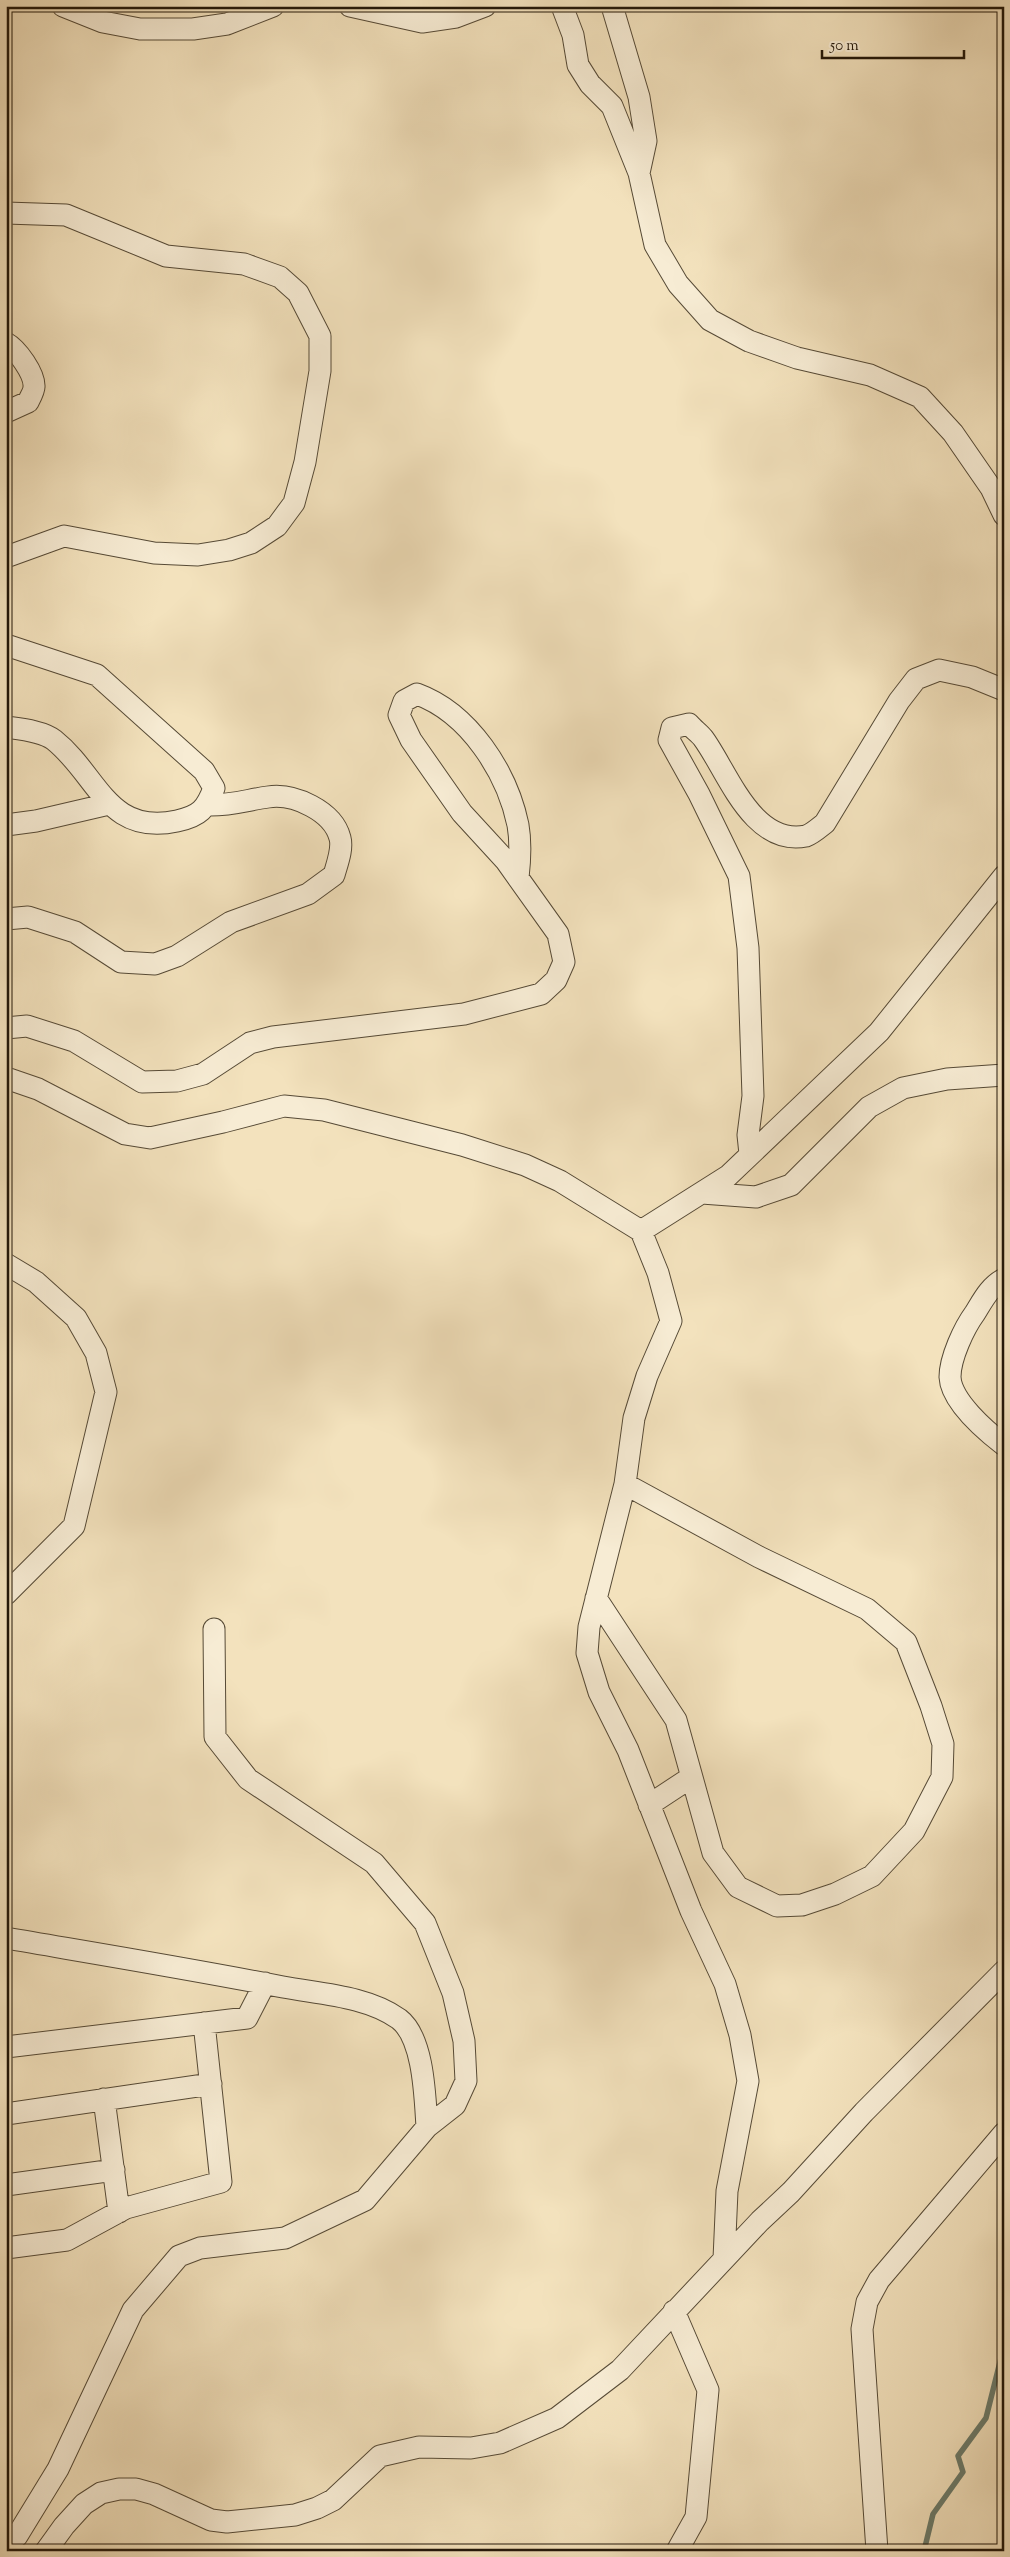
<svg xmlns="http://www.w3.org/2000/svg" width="1010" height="2557" font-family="'Sorts Mill Goudy',serif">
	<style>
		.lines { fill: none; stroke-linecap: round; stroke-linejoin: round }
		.stream { stroke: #6b7b6b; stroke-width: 5.5 }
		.minor-casing { stroke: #564a36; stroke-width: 23 }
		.minor { stroke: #f7ecd4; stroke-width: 21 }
	</style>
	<rect width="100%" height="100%" fill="#f3e2bd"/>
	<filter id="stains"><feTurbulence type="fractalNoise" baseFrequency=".004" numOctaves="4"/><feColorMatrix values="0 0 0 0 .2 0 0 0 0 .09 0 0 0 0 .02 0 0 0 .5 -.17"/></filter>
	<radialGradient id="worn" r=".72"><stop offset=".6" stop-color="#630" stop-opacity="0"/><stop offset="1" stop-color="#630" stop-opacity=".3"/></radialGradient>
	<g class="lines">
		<path class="stream" d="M924 2551 933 2514 963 2472 958 2456 986 2418 1004 2346"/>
		<g class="minor-casing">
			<path id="minor" d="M63 6 103 22 140 29H193L227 24 273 6
				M350 6 422 22 456 17 485 6
				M562 6 573 35 578 65 590 84 612 106 639 173
				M612 6 639 97 646 141 639 173 655 245 678 284 710 320 749 341 797 358 870 375 920 397 953 433 991 488 1004 515
				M6 213 66 215 166 256 244 264 280 277 298 293 320 336V371L305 462 294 503 277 526 251 543 229 550 198 555 154 553 64 536 6 557
				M6 343C17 349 35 374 34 387 34 391 30 398 28 402L6 412
				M6 645 97 675 204 771 214 788C206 809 200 816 177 821 107 836 98 775 54 740 43 731 20 729 6 727
				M6 825 36 821 109 804
				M6 919 28 917 75 932 121 962 155 964 177 956 231 922 308 894 334 875C337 864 343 849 340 838 333 811 294 793 268 797 247 800 229 806 207 805
				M6 1028 27 1026 74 1041 142 1082 177 1081 203 1074 250 1043 273 1037 464 1014 541 994 556 980 564 962 558 934 506 861 462 813 411 740 399 715 404 701 417 694C469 713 507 772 518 825 521 842 520 861 518 878
				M6 1078 38 1089 125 1134 150 1138 223 1122 284 1106 324 1110 462 1145 525 1165 560 1181 641 1231 658 1273 671 1321 647 1376 634 1418 625 1484 589 1627 587 1653 599 1692 628 1750 691 1911 725 1984 740 2035 748 2081 727 2191 724 2259
				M750 1154 748 1135 753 1096 748 948 739 876 699 794 669 740 672 728 689 724C693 729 699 733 703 738 727 770 752 847 806 836 812 834 820 827 825 823L899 701 916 679 939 670 972 677 1004 690
				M702 1193 756 1197 791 1185 869 1107 903 1088 947 1079 1004 1075
				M641 1231 728 1176 879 1032 1004 876
				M6 1264 36 1282 76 1318 96 1353 106 1392 74 1526 6 1594
				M1004 1279C990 1286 983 1300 975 1313 964 1328 950 1358 950 1377 951 1401 986 1431 1004 1445
				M596 1598 676 1720 713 1853 738 1887 777 1906 802 1905 835 1894 872 1876 914 1831 942 1777 943 1744 931 1706 906 1642 867 1609 759 1557 625 1484
				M649 1805 690 1778
				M6 1938C99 1954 191 1969 283 1987 320 1994 367 1996 399 2019 424 2038 425 2098 427 2127
				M6 2047 247 2018 265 1983
				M104 2099 119 2212
				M6 2114 211 2084
				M6 2185 114 2170
				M6 2248 67 2240 126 2208 221 2182 204 2023
				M674 2311 708 2390 696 2517 677 2551
				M6 2544 17 2536 58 2469 133 2310 179 2256 200 2248 285 2238 365 2200 427 2127 455 2105 466 2081 464 2041 453 1993 425 1923 374 1863 248 1779 215 1737 214 1629
				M46 2551 64 2526 84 2504 101 2493 119 2489H136L154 2494 211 2520 227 2522 295 2515 317 2508 333 2500 380 2456 419 2447 471 2448 500 2443 557 2418 620 2370 760 2221 791 2192 864 2112 1004 1971
				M877 2551 862 2329 867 2302 879 2280 1004 2133"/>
		</g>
		<use href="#minor" class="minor"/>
	</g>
	<rect width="1010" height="2557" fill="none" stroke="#f3e2bd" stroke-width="25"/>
	<rect x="8" y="8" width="995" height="2542" fill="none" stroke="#221709" stroke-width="2.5"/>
	<rect x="12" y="12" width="985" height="2532" fill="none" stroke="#221709"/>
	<path d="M822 50v8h142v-8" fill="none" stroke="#221709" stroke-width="2.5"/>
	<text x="830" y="50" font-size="15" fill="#221709" stroke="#f7ecd4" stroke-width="4" paint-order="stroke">50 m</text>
	<rect width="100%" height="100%" filter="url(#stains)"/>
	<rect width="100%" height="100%" fill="url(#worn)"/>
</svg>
